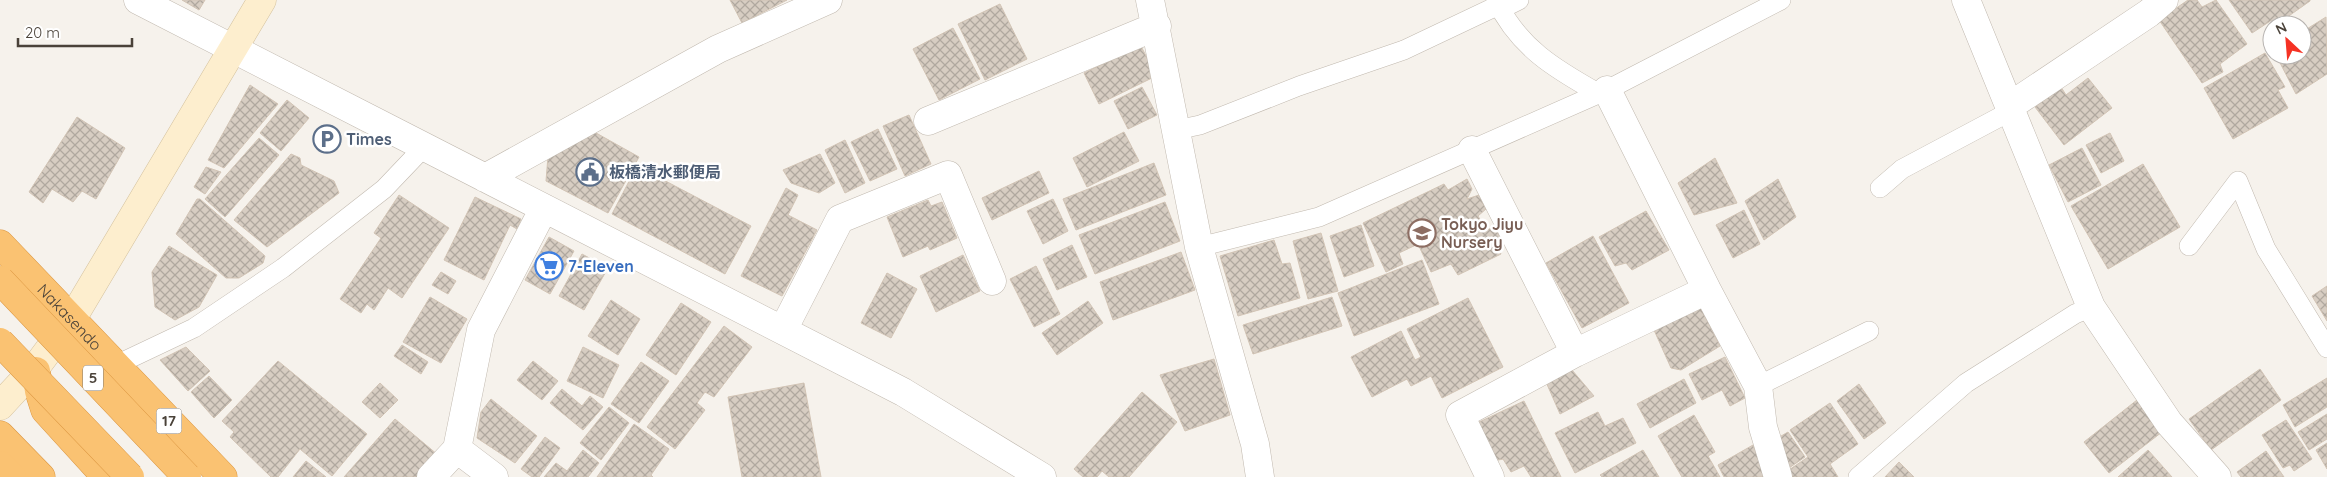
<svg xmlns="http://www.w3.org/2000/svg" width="2327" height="477" font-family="Quicksand,'Noto Sans JP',sans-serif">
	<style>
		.building { fill: url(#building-cross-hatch); stroke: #d2c4b5 }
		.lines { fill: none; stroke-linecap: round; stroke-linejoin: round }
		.lane-casing { stroke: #c1b9af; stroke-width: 20 }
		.street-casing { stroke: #c1b9af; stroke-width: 29 }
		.secondary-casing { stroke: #d4c19d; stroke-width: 29 }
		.highway-casing { stroke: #db9641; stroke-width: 29 }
		.lane { stroke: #fff; stroke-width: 19 }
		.street { stroke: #fff; stroke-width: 28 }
		.secondary { stroke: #fdeece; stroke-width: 28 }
		.highway { stroke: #fac272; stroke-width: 28 }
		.highway-bridge-casing { stroke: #db9641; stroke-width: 29; stroke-linecap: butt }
		.highway-bridge { stroke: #fac272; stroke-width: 28 }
		.labels { text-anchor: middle; stroke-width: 5; stroke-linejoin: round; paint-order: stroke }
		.shield { fill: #fff; stroke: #807b74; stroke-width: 1 }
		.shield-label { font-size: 15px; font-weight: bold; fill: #4a4239 }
		.service-label { font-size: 16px; font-weight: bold; fill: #4e5e75; stroke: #fff; text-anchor: start }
		.education-label { font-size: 16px; font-weight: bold; fill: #785e54; stroke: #fff; text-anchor: start }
		.shop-label { font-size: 16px; font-weight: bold; fill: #366cbe; stroke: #fff; text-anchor: start }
		.street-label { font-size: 16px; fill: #4a4239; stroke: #fff }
	</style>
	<defs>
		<pattern id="building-cross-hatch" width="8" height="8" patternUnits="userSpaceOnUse" patternTransform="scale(1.25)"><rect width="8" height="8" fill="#d7cdc2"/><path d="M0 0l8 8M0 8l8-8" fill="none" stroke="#b0a89f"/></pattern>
	</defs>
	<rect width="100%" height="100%" fill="#f6f2ec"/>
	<path class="building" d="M182 0H205L199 10Z
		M730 0H787L742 23Z
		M2188 0H2197L2202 7 2216 0 2247 44 2220 64 2223 72 2202 83 2159 20Z
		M2229 0H2310V1L2276 25 2272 20 2252 33Z
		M1000 4 1027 59 985 80 958 24Z
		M2326 17 2327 74 2296 94 2276 55H2302V32Z
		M953 28 980 79 939 100 913 49Z
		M1141 46 1156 76 1099 104 1084 73Z
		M2265 53 2285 87 2278 90 2288 108 2233 139 2204 88Z
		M2088 78 2112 108 2064 145 2035 107 2061 87 2066 95Z
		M250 85 278 104 224 168 208 160Z
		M1142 87 1157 115 1128 129 1114 101Z
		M287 100 309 118 281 151 260 133Z
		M909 115 931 164 905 176 883 126Z
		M77 117 125 148 96 199 82 191 73 202 52 189 43 203 29 192Z
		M589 129 639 157 608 213 546 181 548 156Z
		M878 129 897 169 870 181 851 142Z
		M1124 132 1139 161 1087 187 1073 158Z
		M2110 133 2124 161 2101 173 2086 145Z
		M259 138 279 155 225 217 205 199Z
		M845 140 865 183 845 193 825 150Z
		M2082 148 2101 185 2068 202 2049 165Z
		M291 154 300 158 301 165 334 181 339 193 267 247 234 220Z
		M820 154 835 183 819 193 791 183 783 170Z
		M1715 158 1737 203 1694 215 1678 183Z
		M1154 163 1166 195 1076 230 1063 199Z
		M2143 164 2180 227 2108 269 2071 206Z
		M637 166 751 226 725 274 612 214Z
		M206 167 221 172 205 194 194 187Z
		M1039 171 1049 193 992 220 982 198Z
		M1467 179 1472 189 1467 199 1479 195 1486 209 1478 216 1486 230 1495 227 1502 241 1497 245 1501 254 1458 275 1451 264 1431 272 1418 244 1399 253 1403 264 1386 272 1363 223 1444 184 1448 190Z
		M1778 179 1796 217 1764 240 1745 201Z
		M786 188 798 195 788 215 817 230 782 296 741 276Z
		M399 195 449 228 402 298 388 288 374 310 367 304 361 313 340 299 381 238 374 233Z
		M475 197 521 219 517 229 510 225 484 280 444 260Z
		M197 199H200L265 256 263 263 239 278H226L176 234Z
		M1053 199 1068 231 1043 244 1027 211Z
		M928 200 931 206 942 202 957 238 930 250 928 246 903 257 887 217Z
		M1165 202 1180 241 1095 274 1079 235Z
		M1744 210 1760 244 1733 258 1716 225Z
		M1646 211 1669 250 1632 270 1626 263 1615 266 1599 237Z
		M1361 225 1374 266 1344 277 1330 236Z
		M1321 233 1338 291 1308 299 1293 241Z
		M1593 236 1629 303 1582 328 1546 263Z
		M549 237 574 251 550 294 525 280Z
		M1274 240 1282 264 1290 263 1300 298 1238 316 1220 256Z
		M1072 245 1087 277 1057 290 1043 259Z
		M169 246 217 275 199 307 175 320 155 307 152 272Z
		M1181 252 1195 290 1113 320 1100 282Z
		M582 254 608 268 584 310 559 296Z
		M963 255 980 291 936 312 920 276Z
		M1422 260 1439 304 1354 336 1338 293Z
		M1036 266 1060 314 1034 327 1010 279Z
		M441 272 456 281 448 294 432 285Z
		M887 273 917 289 891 338 861 323Z
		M2327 286V321L2312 296Z
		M430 297 467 319 441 363 403 342Z
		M1332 297 1342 326 1253 354 1243 325Z
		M1468 298 1503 367 1442 398 1431 376 1411 386 1407 379 1372 397 1351 357 1401 331 1415 360 1421 357 1407 329Z
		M611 300 640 319 618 355 588 336Z
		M1088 301 1103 323 1057 355 1042 333Z
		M681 303 711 322 676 375 646 355Z
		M1701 308 1720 346 1681 370 1671 368 1654 330Z
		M724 326 752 347 714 397 705 392 697 403 705 410 675 449 647 427Z
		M402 345 428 362 421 374 394 356Z
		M186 347 210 371 188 391 160 360Z
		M583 347 619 365 603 398 567 381Z
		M1725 357 1745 398 1730 406 1722 390 1702 400 1689 374Z
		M1214 359 1230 415 1185 431 1160 375Z
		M278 361 367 434 332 476 300 449 278 477H271L230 437 234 432 222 421Z
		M533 361 558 381 542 400 517 380Z
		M641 362 669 381 639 423 611 404Z
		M2260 369 2281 400 2211 450 2189 419Z
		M1572 370 1594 396 1560 414 1546 382Z
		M209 376 232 400 214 418 191 392Z
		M2327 378V407L2295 427 2283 405Z
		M1684 379 1696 403 1650 428 1637 404Z
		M380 383 398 400 380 418 362 402Z
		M804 383 821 477H742L728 397Z
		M1859 384 1886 423 1864 439 1837 401Z
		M562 389 582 406 590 396 603 407 583 430 550 403Z
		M1142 392 1177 422 1129 477H1109L1102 471 1097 477H1083L1074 469Z
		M491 399 537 436 515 463 477 438 481 412Z
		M2137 400 2162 432 2109 473 2084 442Z
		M1524 401 1561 477H1531L1524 466 1511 472 1503 459 1494 461 1477 423Z
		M1830 403 1858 444 1830 464 1838 477H1789L1786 472 1808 457 1790 430Z
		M609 407 629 423 601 460 580 443Z
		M1598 412 1605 426 1623 418 1636 443 1575 473 1555 433Z
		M2327 414V439L2309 450 2298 432Z
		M1694 415 1715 452 1708 456 1720 477H1682L1658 436Z
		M395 419 438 455 419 477H344Z
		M2286 420 2312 459 2294 471 2290 465 2283 468 2262 435Z
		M634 424 669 449 651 475 653 477H597Z
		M1788 432 1805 457 1786 470 1776 439Z
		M545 437 560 448 539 477H532L521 469Z
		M2327 443V469L2316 450Z
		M1753 445 1766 477H1724L1718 465Z
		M583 450 599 463 588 477H544L556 463 567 471Z
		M1643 450 1659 477H1602L1600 475Z
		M2148 450 2172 477H2118Z
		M2266 451 2284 477H2241L2237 472Z
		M306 461 326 477H293Z
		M1899 462 1914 477H1885Z"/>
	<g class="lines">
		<g class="lane-casing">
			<path id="lane" d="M1496 0C1518 47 1555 69 1598 93
				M1501 9 1519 0
				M1176 130 1200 125 1299 86 1404 50 1499 5
				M1880 188 1902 169 2011 111
				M2189 246 2238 181 2266 249 2327 348
				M1199 247 1319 217 1607 90 1781 0
				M116 365 194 328 283 268 384 189 424 147
				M1758 386 1869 331
				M1858 477 1966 383 2075 314 2091 307"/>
		</g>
		<g class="street-casing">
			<path id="street" d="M138 0 903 392 1042 477
				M1150 0 1199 247 1255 444 1260 477
				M1966 0 2091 307 2169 423 2217 477
				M1607 90 1707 290 1758 386 1763 427 1778 477
				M2010 106 2149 13 2164 0
				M928 121 1157 26
				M1472 150 1575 353
				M485 178 718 49 828 0
				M783 330 840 219 948 175 992 281
				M431 477 457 449
				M494 477 457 449 481 330 544 208
				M1490 477 1460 415 1575 353 1707 290"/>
		</g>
		<g class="secondary-casing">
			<path id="secondary" d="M0 406 36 367 72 319 262 0"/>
		</g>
		<g class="highway-casing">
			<g id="highway">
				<path id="s1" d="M0 244 223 477"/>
				<path d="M36 371 39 391 45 410 106 477"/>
				<path d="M0 435 41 477"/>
				<path d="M0 465 12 477"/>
			</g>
		</g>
		<use href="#lane" class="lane"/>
		<use href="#street" class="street"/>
		<use href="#secondary" class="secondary"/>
		<use href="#highway" class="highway"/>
		<g class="highway-bridge-casing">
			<path id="highway-bridge" d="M0 280 187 477
				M0 342 130 477"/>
		</g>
		<use href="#highway-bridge" class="highway-bridge"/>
	</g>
	<defs>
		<g id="parking-ring" transform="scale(1.4375)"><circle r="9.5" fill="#fff" stroke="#5c6f8a" stroke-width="1.5"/><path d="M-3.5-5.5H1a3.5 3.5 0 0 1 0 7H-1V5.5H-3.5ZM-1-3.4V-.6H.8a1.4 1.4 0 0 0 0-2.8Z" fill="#5c6f8a"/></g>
		<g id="civic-ring" transform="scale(1.4375)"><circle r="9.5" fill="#fff" stroke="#5c6f8a" stroke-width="1.5"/><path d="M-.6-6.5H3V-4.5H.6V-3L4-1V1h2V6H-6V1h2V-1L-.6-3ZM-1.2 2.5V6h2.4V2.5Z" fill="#5c6f8a"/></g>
		<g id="school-ring" transform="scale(1.4375)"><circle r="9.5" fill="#fff" stroke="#8d6e63" stroke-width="1.5"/><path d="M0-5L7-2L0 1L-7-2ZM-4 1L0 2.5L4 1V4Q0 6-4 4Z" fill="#8d6e63"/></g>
		<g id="supermarket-ring" transform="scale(1.4375)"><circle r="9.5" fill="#fff" stroke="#3f7fe0" stroke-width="1.5"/><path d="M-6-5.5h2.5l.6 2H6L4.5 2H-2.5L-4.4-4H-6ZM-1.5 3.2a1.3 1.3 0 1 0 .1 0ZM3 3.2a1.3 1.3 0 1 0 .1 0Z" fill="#3f7fe0"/></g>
	</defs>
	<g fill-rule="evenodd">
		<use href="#parking-ring" x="327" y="139"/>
		<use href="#civic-ring" x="590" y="172"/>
		<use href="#school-ring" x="1422" y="233"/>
		<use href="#supermarket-ring" x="549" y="266"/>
	</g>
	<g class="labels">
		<g class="shield">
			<rect x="83" y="365.5" width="20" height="25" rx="4"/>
			<rect x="156.5" y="408.5" width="25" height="25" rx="4"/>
		</g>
		<g class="shield-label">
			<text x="93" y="383">5</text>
			<text x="169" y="426">17</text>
		</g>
		<g class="service-label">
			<text x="346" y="145">Times</text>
			<text x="609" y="178">板橋清水郵便局</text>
		</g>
		<g class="education-label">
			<text x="1441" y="230">Tokyo Jiyu<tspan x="1441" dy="18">Nursery</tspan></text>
		</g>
		<g class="shop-label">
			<text x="568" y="272">7-Eleven</text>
		</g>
		<g class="street-label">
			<text dy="6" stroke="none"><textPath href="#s1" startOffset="101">Nakasendo</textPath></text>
		</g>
	</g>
	<g transform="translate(2287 40) rotate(334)"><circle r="24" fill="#ffffff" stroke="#b7b3b0"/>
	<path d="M0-4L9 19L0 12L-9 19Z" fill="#f53224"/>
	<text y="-8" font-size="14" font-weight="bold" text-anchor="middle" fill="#4a4239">N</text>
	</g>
	<path d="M18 38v8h114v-8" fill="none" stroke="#4a4239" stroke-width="2.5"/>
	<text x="25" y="38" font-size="15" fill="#4a4239" stroke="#ffffff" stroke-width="4" paint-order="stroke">20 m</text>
</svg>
